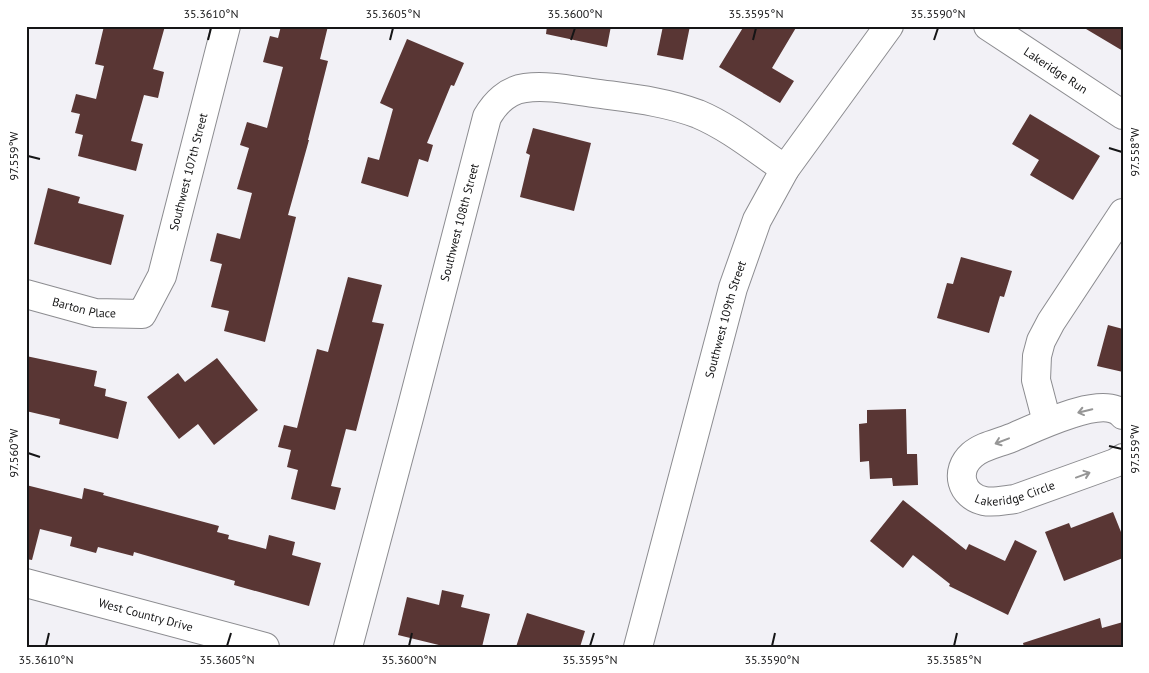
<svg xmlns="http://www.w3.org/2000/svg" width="1149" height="673" font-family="'PT Sans',sans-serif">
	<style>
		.building { fill: #593634 }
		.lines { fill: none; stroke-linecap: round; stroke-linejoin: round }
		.minor-casing { stroke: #8c8c90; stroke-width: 30 }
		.minor { stroke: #fff; stroke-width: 28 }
		.oneway { stroke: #969696 }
		.ticks { fill: none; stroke: #151516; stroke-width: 2 }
		.labels { text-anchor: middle; stroke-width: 5; stroke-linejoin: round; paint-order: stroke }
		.street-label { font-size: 12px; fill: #151516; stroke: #fff }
		.neatline { fill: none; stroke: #151516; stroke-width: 2 }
		.ticks-label { font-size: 12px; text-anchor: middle; fill: #151516 }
	</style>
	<rect width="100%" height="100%" fill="#f2f1f6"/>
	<path class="building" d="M104 26H165L153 69 164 72 158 98 144 95 131 141 143 144 136 171 78 156 83 135 75 133 80 114 71 112 76 94 96 99 104 66 95 64Z
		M281 26H328L320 59 328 61 308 140H309L288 215 296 217 265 342 224 331 229 311 211 307 222 264 210 261 217 233 240 239 252 193 237 189 249 148 240 145 247 122 267 128 283 67 263 62 270 36 278 38Z
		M547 26H611L607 47 546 34Z
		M663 26H690L683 60 657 55Z
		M744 26H797L772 68 794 81 780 103 719 67Z
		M1081 26H1123V51Z
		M407 39 464 63 454 86 451 85 427 143 433 145 428 162 419 159 408 197 361 183 368 157 379 160 393 109 380 103Z
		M1030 114 1100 156 1073 200 1030 175 1039 160 1012 144Z
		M533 128 591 143 574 211 520 197 530 155 526 153Z
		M48 188 80 197 78 203 124 215 111 265 34 244Z
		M961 257 1012 271 1004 297 1000 296 989 333 937 318 947 283 953 284Z
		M348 277 382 285 372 322 384 324 356 431 346 429 331 486 341 488 335 510 291 499 298 470 287 467 291 450 278 447 284 425 297 428 317 349 328 352Z
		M1108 325 1123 329V372L1097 366Z
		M26 356 97 371 94 386 106 389 105 396 127 402 118 439 59 424 60 419 26 411Z
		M217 358 258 410 214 445 198 424 179 439 147 397 178 373 185 382Z
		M906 409 907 454H917L918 485 893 486 892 478 870 479 869 461 860 462 859 424 867 423V410Z
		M26 485 82 499 84 488 104 493 103 495 219 526 217 532 229 535 228 539 266 549 269 535 295 542 292 555 321 563 309 606 234 585 235 581 134 552 133 556 98 547 96 553 70 546 72 537 40 529 32 560 26 559Z
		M903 500 966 550 969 544 1005 561 1015 540 1037 551 1008 615 949 586 950 584 913 555 903 568 870 541Z
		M1113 512 1123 537V558L1064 581 1045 532 1069 523 1071 528Z
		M442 590 464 595 461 607 490 614 482 647H447L398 635 407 597 439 605Z
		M527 613 585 631 580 647H516Z
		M1100 618 1102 628 1123 622V647H1024L1023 643Z"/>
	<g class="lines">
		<g class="minor-casing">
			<g id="minor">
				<path id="s1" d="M988 26 1123 115"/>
				<path id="s2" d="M26 294 95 313 142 314 162 276 226 26"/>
				<path id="s3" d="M1123 415C1104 393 1033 429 1011 438 999 443 982 446 972 455 954 471 961 496 984 501 994 503 1005 500 1015 499L1115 463 1123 458"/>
				<path d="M1047 422 1036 380 1037 356 1041 341 1051 322 1123 213"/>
				<path id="s4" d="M26 583 265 647"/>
				<path id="s5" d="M348 647 410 414 487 117C495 103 508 90 525 88 547 85 571 90 593 93 628 98 664 101 698 114 729 127 757 150 785 169"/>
				<path id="s6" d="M638 647 733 288 757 220 785 169 889 26"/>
			</g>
		</g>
		<use href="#minor" class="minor"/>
	</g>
	<defs><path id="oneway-shaft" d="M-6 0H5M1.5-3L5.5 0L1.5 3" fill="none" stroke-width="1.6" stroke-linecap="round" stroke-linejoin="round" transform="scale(1.25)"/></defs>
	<g class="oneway">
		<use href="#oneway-shaft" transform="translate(1085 411) rotate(167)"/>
		<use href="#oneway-shaft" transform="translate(1002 441) rotate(159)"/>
		<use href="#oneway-shaft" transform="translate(1083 475) rotate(-20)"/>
	</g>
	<path class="ticks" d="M208 40 211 28M390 40 393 28M571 40 575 28M753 40 756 28M934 40 938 28M1109 148 1122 152M28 156 40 159M1109 446 1122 449M28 453 40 457M46 646 49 633M227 646 231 633M409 646 412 633M590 646 594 633M772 646 775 633M954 646 957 633"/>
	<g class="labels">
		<g class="street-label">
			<text dy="4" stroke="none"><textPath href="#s1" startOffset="81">Lakeridge Run</textPath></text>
			<text dy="4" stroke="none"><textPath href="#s2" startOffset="269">Southwest 107th Street</textPath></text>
			<text dy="4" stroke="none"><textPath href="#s5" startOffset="439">Southwest 108th Street</textPath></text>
			<text dy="4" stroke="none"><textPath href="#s2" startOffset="60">Barton Place</textPath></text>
			<text dy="4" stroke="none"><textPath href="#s6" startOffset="339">Southwest 109th Street</textPath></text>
			<text dy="4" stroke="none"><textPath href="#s3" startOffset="254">Lakeridge Circle</textPath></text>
			<text dy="4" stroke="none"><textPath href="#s4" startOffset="124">West Country Drive</textPath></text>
		</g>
	</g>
	<rect width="1149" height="673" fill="none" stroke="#ffffff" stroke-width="55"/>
	<rect x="28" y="28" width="1094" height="618" class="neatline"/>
	<g class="ticks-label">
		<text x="211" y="18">35.3610°N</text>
		<text x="393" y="18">35.3605°N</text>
		<text x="575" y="18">35.3600°N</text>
		<text x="756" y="18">35.3595°N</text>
		<text x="938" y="18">35.3590°N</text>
		<text transform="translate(1135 152) rotate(-90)" y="4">97.558°W</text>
		<text transform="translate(14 156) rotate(-90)" y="4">97.559°W</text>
		<text transform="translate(1135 449) rotate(-90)" y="4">97.559°W</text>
		<text transform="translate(14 453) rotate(-90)" y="4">97.560°W</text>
		<text x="46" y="664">35.3610°N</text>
		<text x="227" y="664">35.3605°N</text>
		<text x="409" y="664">35.3600°N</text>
		<text x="590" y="664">35.3595°N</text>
		<text x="772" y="664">35.3590°N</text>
		<text x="954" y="664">35.3585°N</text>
	</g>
</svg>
